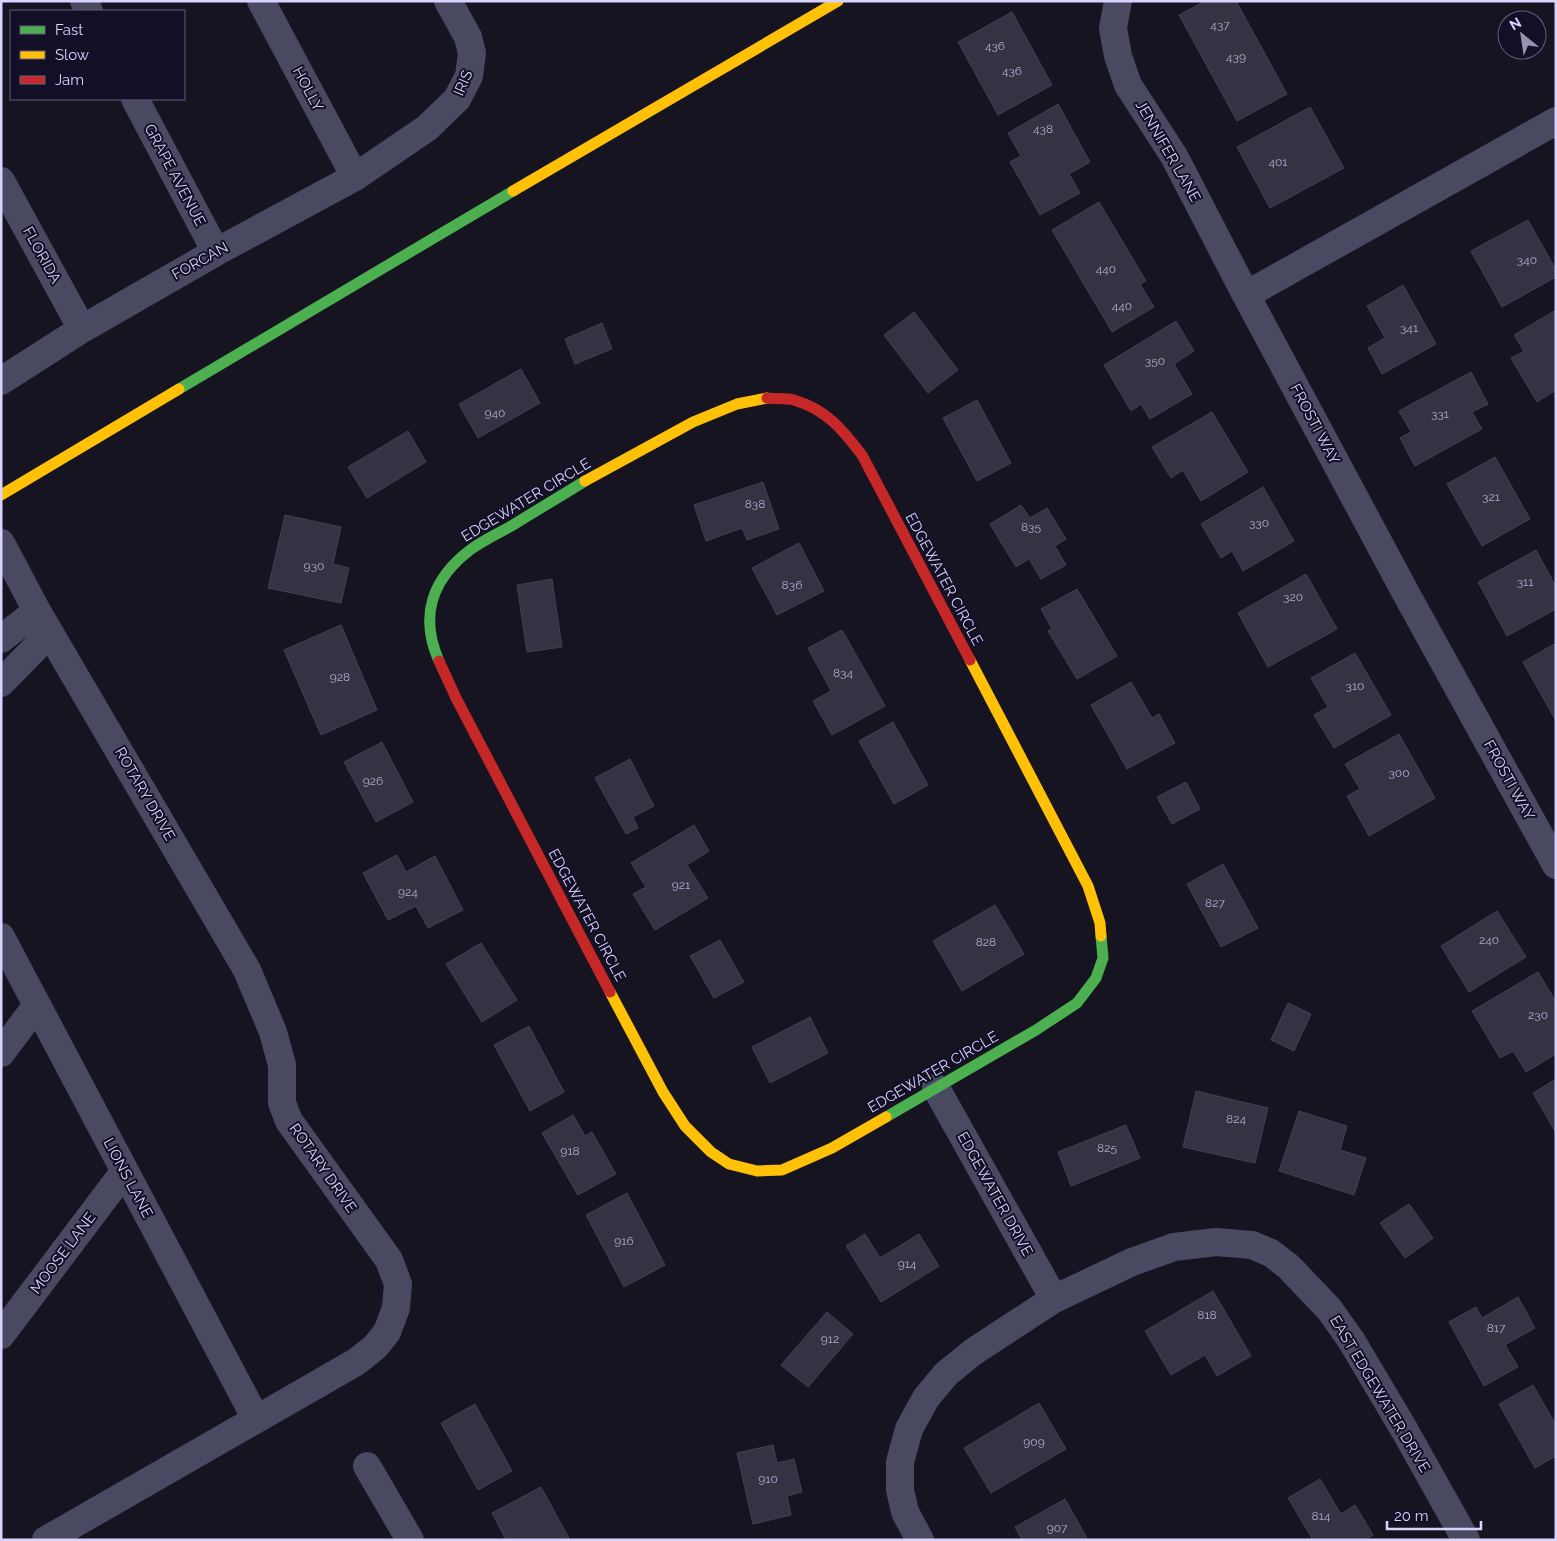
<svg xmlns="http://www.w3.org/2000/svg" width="1557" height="1541" font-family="Raleway,sans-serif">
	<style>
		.building { fill: #343243; stroke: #433f54 }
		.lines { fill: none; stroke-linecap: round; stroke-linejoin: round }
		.street { stroke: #4a4962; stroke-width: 28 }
		.fast { stroke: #4caf50; stroke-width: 11 }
		.slow { stroke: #ffc107; stroke-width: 11 }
		.jam { stroke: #c62828; stroke-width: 11 }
		.labels { text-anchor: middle; stroke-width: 4; stroke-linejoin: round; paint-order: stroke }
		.number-label { font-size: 12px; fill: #b0acd0 }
		.street-label { font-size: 15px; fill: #d9d4ff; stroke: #130f26 }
	</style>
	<rect width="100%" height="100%" fill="#161421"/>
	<path class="building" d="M1205 1H1236L1287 94 1237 121 1179 15Z
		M1012 12 1052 85 998 115 958 42Z
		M1058 104 1090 162 1069 174 1080 193 1040 215 1010 162 1021 156 1008 133Z
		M1310 107 1344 168 1270 208 1237 147Z
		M1099 202 1146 281 1140 284 1154 307 1112 332 1052 230Z
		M1528 220 1556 270V277L1502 307 1471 251Z
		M1403 285 1436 344 1382 374 1368 348 1385 338 1367 306Z
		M1556 310V390L1537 402 1511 358 1524 351 1514 335Z
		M914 312 958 370 928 393 884 335Z
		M1176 321 1194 351 1174 364 1192 394 1150 419 1141 404 1131 411 1104 365Z
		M602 323 612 349 575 364 565 339Z
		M521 369 540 403 478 438 459 404Z
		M1471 372 1488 404 1472 412 1482 429 1415 466 1400 438 1411 432 1399 411Z
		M977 400 1011 463 977 481 943 418Z
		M1212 412 1248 472 1201 501 1183 470 1171 478 1152 447Z
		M408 431 426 462 367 498 348 467Z
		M1495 457 1530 519 1482 546 1447 484Z
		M763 482 779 529 747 540 742 528 706 541 694 505Z
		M1263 487 1294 541 1243 571 1232 551 1221 558 1201 524Z
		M1021 505 1030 518 1047 508 1066 539 1055 546 1066 565 1041 579 1029 559 1016 567 990 524Z
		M285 515 341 527 333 564 349 568 341 603 268 588Z
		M799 543 824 591 777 615 752 568Z
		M1536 550 1556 587V609L1507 636 1478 582Z
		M1306 574 1337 629 1268 667 1238 613Z
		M552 579 562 647 527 652 517 585Z
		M1077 589 1117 656 1077 679 1048 631 1052 629 1041 609Z
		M341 625 377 710 321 735 284 650Z
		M842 630 885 706 832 735 813 701 831 691 808 648Z
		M1556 643V721L1523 662Z
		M1355 653 1391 715 1334 748 1314 715 1328 707 1311 678Z
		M1131 682 1152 718 1159 714 1175 743 1127 769 1091 705Z
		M893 722 928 785 894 804 859 741Z
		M1399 734 1435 798 1369 836 1347 796 1360 789 1345 764Z
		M382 742 413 802 376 822 344 762Z
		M630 759 654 806 633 817 638 828 626 834 595 778Z
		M1186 782 1200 809 1172 824 1157 797Z
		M694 825 709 851 687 865 708 898 655 930 633 894 646 887 631 863Z
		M397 855 406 872 435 856 463 910 428 928 416 906 388 920 363 873Z
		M1223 864 1258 928 1221 947 1187 884Z
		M995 905 1024 954 962 991 933 941Z
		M1497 911 1526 957 1469 992 1441 946Z
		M720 940 744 982 714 998 690 956Z
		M481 943 517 1000 482 1022 446 964Z
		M1538 972 1556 1002V1054L1526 1072 1513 1051 1500 1058 1472 1011Z
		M1288 1003 1311 1014 1294 1051 1271 1040Z
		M810 1017 828 1053 770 1083 752 1047Z
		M529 1026 564 1092 530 1111 494 1045Z
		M1556 1079V1133L1533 1093Z
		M1196 1091 1268 1108 1255 1163 1183 1147Z
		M1299 1111 1347 1126 1340 1150 1366 1158 1354 1195 1279 1171Z
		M573 1115 585 1136 592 1132 616 1174 578 1195 542 1133Z
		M1126 1125 1140 1158 1071 1186 1058 1152Z
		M627 1193 665 1265 624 1287 586 1215Z
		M1409 1204 1433 1238 1405 1258 1380 1223Z
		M865 1234 880 1258 919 1234 939 1266 881 1302 846 1246Z
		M1213 1291 1251 1356 1217 1376 1205 1355 1171 1375 1145 1331Z
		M1518 1297 1535 1328 1505 1345 1518 1367 1484 1386 1449 1322 1476 1307 1482 1318Z
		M827 1312 853 1334 808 1387 781 1365Z
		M1533 1385 1556 1425V1456L1535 1468 1499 1404Z
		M1039 1403 1066 1449 991 1493 964 1448Z
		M475 1404 512 1471 478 1490 441 1423Z
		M773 1445 777 1463 794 1459 802 1492 787 1496 791 1515 753 1524 737 1453Z
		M1320 1479 1341 1514 1355 1505 1373 1535 1365 1540H1313L1288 1498Z
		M541 1487 570 1540H506L492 1513Z
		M1065 1499 1088 1540H1022L1015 1527Z"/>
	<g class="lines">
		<path class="street" d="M84 1 89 11
			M261 1 355 177
			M1118 1 1113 28 1118 56 1128 85 1174 156 1246 295 1409 599 1556 865
			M135 99 216 252
			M1 181 82 329
			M1246 295 1556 121
			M1 381 82 329 216 252 355 177 427 128 457 99 469 76 472 53 468 37 448 1
			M1 543 37 611 247 970 273 1032 282 1065V1103L289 1121 389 1260 398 1284 396 1308 387 1332 375 1347 356 1362 46 1540
			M1 639 37 611
			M1 683 50 633
			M1 937 256 1419
			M1 1053 37 1005
			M936 1088 1054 1299
			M1 1335 124 1172
			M367 1466 410 1540
			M920 1540 905 1512 900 1490V1462L909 1429 926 1398 946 1374 973 1352 1054 1299 1132 1262 1174 1247 1216 1242 1252 1245 1271 1253 1289 1267 1329 1309 1351 1340 1405 1431 1466 1540"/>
		<path class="fast" d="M179 389 513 191
			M439 661C419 616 432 579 470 550 483 540 499 533 513 525 537 510 561 496 585 481
			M886 1117 1036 1030 1077 1003 1096 978 1103 958 1101 936"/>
		<path class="slow" d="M513 191 838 1
			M585 481 693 422 737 404 767 398
			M1 495 179 389
			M970 660 1088 886 1100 923 1101 936
			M610 992 663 1092 685 1126 711 1152 729 1164 757 1171 782 1170 832 1148 886 1117"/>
		<path class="jam" d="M767 398C776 399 786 398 794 400 827 410 842 429 862 455L970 660
			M439 661 456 698 610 992"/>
	</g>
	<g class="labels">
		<g class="number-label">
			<text x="1220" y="29">437</text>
			<text x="995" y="50">436</text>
			<text x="1236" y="61">439</text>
			<text x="1012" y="75">436</text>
			<text x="1043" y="133">438</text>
			<text x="1278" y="166">401</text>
			<text x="1527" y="264">340</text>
			<text x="1106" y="273">440</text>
			<text x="1122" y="310">440</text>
			<text x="1409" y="332">341</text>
			<text x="1155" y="365">350</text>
			<text x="495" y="417">940</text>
			<text x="1440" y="418">331</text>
			<text x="1491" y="501">321</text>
			<text x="755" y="508">838</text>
			<text x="1259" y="527">330</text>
			<text x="1031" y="531">835</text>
			<text x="314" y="570">930</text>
			<text x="1525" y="586">311</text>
			<text x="792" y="589">836</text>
			<text x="1293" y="601">320</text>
			<text x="843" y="677">834</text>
			<text x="340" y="681">928</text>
			<text x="1355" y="690">310</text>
			<text x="1399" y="777">300</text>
			<text x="373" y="785">926</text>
			<text x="681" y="889">921</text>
			<text x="408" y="896">924</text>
			<text x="1215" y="907">827</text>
			<text x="1489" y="944">240</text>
			<text x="986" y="946">828</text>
			<text x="1538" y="1019">230</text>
			<text x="1236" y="1123">824</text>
			<text x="1107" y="1152">825</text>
			<text x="570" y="1155">918</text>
			<text x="624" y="1245">916</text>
			<text x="907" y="1268">914</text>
			<text x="1207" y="1319">818</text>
			<text x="1496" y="1332">817</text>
			<text x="830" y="1343">912</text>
			<text x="1034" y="1446">909</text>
			<text x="768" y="1483">910</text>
			<text x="1321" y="1520">814</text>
			<text x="1057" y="1532">907</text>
		</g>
		<g class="street-label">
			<text transform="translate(463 83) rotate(-67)" y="5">IRIS</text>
			<text transform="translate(308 89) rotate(62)" y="5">HOLLY</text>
			<text transform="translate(1168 151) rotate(60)" y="5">JENNIFER LANE</text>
			<text transform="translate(175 175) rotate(62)" y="5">GRAPE AVENUE</text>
			<text transform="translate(42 255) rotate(61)" y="5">FLORIDA</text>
			<text transform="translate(200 261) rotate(-29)" y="5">FORCAN</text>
			<text transform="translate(1315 424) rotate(62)" y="5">FROSTI WAY</text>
			<text transform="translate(526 500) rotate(-31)" y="5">EDGEWATER CIRCLE</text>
			<text transform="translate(944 579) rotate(62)" y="5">EDGEWATER CIRCLE</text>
			<text transform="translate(1509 780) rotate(61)" y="5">FROSTI WAY</text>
			<text transform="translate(145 794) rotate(60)" y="5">ROTARY DRIVE</text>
			<text transform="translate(587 915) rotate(62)" y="5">EDGEWATER CIRCLE</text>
			<text transform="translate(933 1072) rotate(-30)" y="5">EDGEWATER CIRCLE</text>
			<text transform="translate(323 1168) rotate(55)" y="5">ROTARY DRIVE</text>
			<text transform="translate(128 1178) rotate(62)" y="5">LIONS LANE</text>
			<text transform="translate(995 1194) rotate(61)" y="5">EDGEWATER DRIVE</text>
			<text transform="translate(63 1253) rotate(-53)" y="5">MOOSE LANE</text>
			<text transform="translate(1380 1394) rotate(59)" y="5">EAST EDGEWATER DRIVE</text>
		</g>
	</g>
	<rect width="1557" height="1541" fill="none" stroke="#d9d4ff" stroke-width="5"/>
	<rect x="10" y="10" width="175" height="90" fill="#130f26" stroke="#625e7d"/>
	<rect x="20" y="26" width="25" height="8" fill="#4caf50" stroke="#625e7d"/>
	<text x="55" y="35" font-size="15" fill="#d9d4ff">Fast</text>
	<rect x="20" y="51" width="25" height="8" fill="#ffc107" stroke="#625e7d"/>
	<text x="55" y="60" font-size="15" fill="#d9d4ff">Slow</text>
	<rect x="20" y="76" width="25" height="8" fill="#c62828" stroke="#625e7d"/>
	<text x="55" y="85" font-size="15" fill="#d9d4ff">Jam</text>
	<g transform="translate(1522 35) rotate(330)"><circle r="24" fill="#130f26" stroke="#625e7d"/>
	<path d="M0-4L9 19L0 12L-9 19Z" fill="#9591b1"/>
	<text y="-8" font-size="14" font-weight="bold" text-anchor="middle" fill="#d9d4ff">N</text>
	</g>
	<path d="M1387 1521v8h94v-8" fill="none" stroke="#d9d4ff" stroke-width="2.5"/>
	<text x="1394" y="1521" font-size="15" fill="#d9d4ff" stroke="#130f26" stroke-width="4" paint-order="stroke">20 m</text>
</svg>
